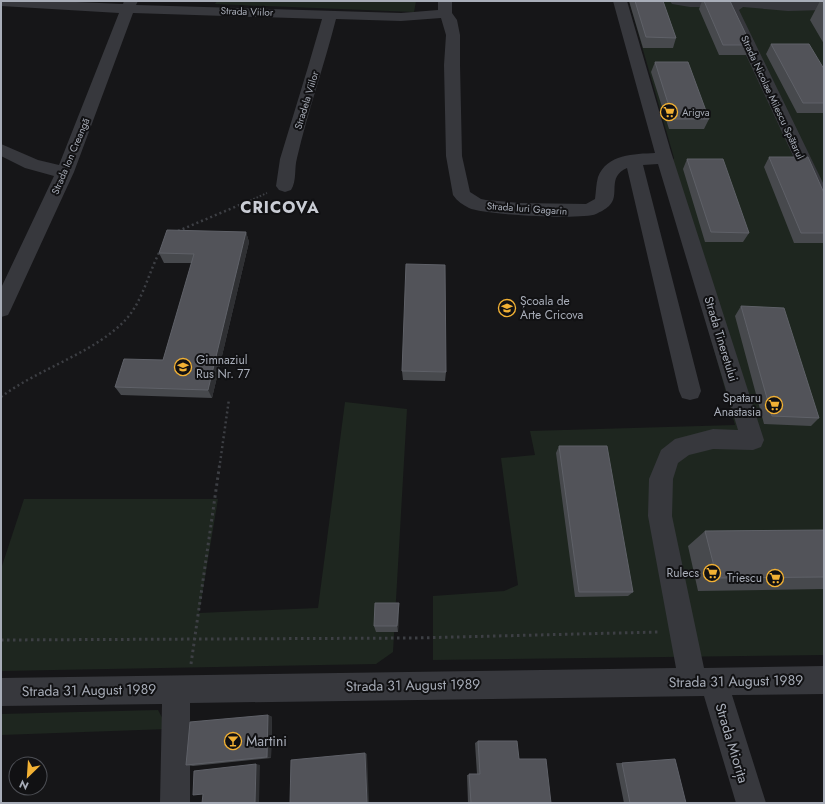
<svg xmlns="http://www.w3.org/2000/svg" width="825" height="804" font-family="Jost,sans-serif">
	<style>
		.green { fill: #1e261f }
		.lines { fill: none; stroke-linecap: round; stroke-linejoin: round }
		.path-far2 { stroke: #3d3f44; stroke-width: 2; stroke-dasharray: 1.5 2; stroke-linecap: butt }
		.path-far1 { stroke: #3d3f44; stroke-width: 2.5; stroke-dasharray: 2 3; stroke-linecap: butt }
		.path { stroke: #3d3f44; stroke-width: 3; stroke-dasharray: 2.5 3.5; stroke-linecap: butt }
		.minor { fill: #37383d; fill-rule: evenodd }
		.wall { fill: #47494d }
		.shaded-wall { fill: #2f3033 }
		.building { fill: #525359; stroke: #5f6168 }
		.labels { text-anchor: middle; stroke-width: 4; stroke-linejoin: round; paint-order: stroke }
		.far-street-label { font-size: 10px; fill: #a8adb8; stroke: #111113 }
		.far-poi-label { font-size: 10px; fill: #a8adb8; stroke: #111113; text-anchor: start }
		.poi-label { font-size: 12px; fill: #a8adb8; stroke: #111113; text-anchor: end }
		.street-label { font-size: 12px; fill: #a8adb8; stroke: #111113 }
		.near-street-label { font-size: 14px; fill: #a8adb8; stroke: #111113 }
		.near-poi-label { font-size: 14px; fill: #a8adb8; stroke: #111113; text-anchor: start }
		.district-label { font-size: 16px; font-weight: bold; letter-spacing: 1px; fill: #c9ccd4; stroke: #111113 }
	</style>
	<rect width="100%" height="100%" fill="#161618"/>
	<path class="green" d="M217 1H416L414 12 215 4Z
		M629 1H824V655L433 660V596L504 591 518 585 501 458 535 455 530 431 735 425 665 174 674 158Z
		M345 402 407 409 393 652 376 664 1 671V569L24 499H218L199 613 318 608Z
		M158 710 168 729 1 735V714Z"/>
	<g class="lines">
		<path class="path-far2" d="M247 202 267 193"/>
		<path class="path-far1" d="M178 231 249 201
			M1 397C39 368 98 352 128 317 143 299 149 272 160 251
			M220 463 229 399"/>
		<path class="path" d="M1 640 415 638 659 632
			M191 664 220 462"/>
		<path class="minor" d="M1 1H53L123 4 124 1H138L136 5 401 13 438 10V1H452V13L457 20 460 35V65L462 156 470 192 481 199 486 200 520 203 586 204 595 199C596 192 596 184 598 177 607 154 634 154 655 153L613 1H627L671 152 764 440 761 447 753 450 713 449 689 455 678 463 673 479 672 516 704 668 824 666V694L732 695 766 803H736L704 696 190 703V803H160L162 704 1 706V678L676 668 648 516 649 479 661 450 675 439 713 429 738 430 658 164 643 165 701 391 698 398 690 400 682 398 679 391 627 168C606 177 621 195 609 206 606 209 600 212 596 214 583 220 483 215 469 208 463 205 457 201 453 195L446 156 444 65 446 35 441 18 401 21 336 19C324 66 308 111 297 158 294 168 297 181 291 190L285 192 279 190 276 186 280 159 308 67 322 19 133 13 74 172 11 309 8 315 1 317V288L54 176 25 168 1 156V144L38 160 59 165 119 13 1 6Z
			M670 1 824 2V10L788 11 743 7 739 10 824 185V209L818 207 815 203 725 10 727 7H690L672 4Z"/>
	</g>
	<path class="wall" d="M629 1H663L676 38 673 48H643Z
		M702 1H730L751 45 746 55H719L699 9Z
		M820 1H824V44L810 20Z
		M771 44 824 69V113H797L766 54Z
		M655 62 709 119 704 129H669L651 72Z
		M769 157 824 193V243H794L764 167Z
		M687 159 749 233 743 242H705L683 169Z
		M246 232 249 242 212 398 121 395 115 387 163 360 192 263H164L159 253Z
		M741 306 819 418 811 426 764 424 735 316Z
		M402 371 446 372 445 381 403 380Z
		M559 446 633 592 628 596 575 597 556 453Z
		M824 530V589L698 591 688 546 705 531Z
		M399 603V610L398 632H376L374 626Z
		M268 715 272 717 271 758 193 766 186 765Z
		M478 741 519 759 551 803H468L467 775 477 774 475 743Z
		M616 763H622L686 803H624Z"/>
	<path class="shaded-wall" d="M246 232 249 242 212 398 208 390Z
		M399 603V610L398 632 397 626Z
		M268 715 272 717 271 758 267 757Z
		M365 753 367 754 369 803H367Z
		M256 764 260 765 259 803H255Z"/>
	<path class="building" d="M635 1H663L676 38 646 37Z
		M704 1H730L751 45H723Z
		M771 44H809L824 69V103H803Z
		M655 62H688L709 119H673Z
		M769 157H808L824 193V233H801Z
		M687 159H723L749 233 711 232Z
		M167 230 246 232 208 390 115 387 124 359 163 360 194 254 159 253Z
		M406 264 445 265 446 372 402 371Z
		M741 306 784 308 819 418 772 416Z
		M559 446H607L633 592H579Z
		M824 530V577L717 578 705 531Z
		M375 603H399L397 626H374Z
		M268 715 267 757 186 765 190 722Z
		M478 741H517L519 759H546L551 803H471L469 774H480Z
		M365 753 367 803H290L291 760Z
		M675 759 686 803H630L622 763Z
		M256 764 255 803H202L203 794 193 795 194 771Z"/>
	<defs>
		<g id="supermarket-ring" transform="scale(0.9)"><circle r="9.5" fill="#111113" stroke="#f2b134" stroke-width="1.5"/><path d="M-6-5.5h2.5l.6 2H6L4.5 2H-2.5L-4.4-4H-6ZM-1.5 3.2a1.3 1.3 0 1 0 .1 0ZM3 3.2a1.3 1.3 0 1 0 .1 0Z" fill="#f2b134"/></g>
		<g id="school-ring" transform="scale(0.9)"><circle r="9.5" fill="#111113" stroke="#f2b134" stroke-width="1.5"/><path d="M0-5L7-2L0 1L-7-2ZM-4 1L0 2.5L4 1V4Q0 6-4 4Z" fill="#f2b134"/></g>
		<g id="bar-ring" transform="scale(0.9)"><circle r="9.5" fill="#111113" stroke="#f2b134" stroke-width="1.5"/><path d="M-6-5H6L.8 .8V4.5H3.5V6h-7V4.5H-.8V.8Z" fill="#f2b134"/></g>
	</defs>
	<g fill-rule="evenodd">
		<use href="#supermarket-ring" x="669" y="112"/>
		<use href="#school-ring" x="507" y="308"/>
		<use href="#school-ring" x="183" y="367"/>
		<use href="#supermarket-ring" x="774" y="405"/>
		<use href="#supermarket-ring" x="712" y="573"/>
		<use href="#supermarket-ring" x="775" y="578"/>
		<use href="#bar-ring" x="233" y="741"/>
	</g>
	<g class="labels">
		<g class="far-street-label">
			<text transform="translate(247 11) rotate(2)" y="4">Strada Viilor</text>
			<text transform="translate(773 97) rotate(65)" y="4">Strada Nicolae Milescu Spătarul</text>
			<text transform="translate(306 100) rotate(-73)" y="4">Stradela Viilor</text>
			<text transform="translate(70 156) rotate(-67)" y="4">Strada Ion Creangă</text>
			<text transform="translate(527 208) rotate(4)" y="4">Strada Iuri Gagarin</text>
		</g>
		<g class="far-poi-label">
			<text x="682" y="116">Arigva</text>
		</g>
		<g class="poi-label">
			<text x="520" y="305" text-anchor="start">Școala de<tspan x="520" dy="14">Arte Cricova</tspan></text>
			<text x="196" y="364" text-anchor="start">Gimnaziul<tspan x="196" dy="14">Rus Nr. 77</tspan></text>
			<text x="761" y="402">Spataru<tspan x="761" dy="14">Anastasia</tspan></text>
			<text x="699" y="577">Rulecs</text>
			<text x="762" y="582">Triescu</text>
		</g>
		<g class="street-label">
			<text transform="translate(721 339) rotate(73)" y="4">Strada Tineretului</text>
		</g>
		<g class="near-street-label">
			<text transform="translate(736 681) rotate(-1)" y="5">Strada 31 August 1989</text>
			<text transform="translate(413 685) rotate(-1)" y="5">Strada 31 August 1989</text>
			<text transform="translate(89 690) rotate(-1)" y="5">Strada 31 August 1989</text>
			<text transform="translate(732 743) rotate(73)" y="5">Strada Miorița</text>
		</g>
		<g class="near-poi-label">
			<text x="246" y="746">Martini</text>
		</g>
		<g class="district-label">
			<text x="280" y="213">CRICOVA</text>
		</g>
	</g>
	<rect width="825" height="804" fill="none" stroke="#a8adb8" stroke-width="4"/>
	<g transform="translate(28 776) rotate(205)"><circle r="19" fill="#111113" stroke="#4d4f55"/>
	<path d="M0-3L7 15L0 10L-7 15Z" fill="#f2b134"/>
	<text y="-6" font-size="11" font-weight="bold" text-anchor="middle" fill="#a8adb8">N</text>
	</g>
</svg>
